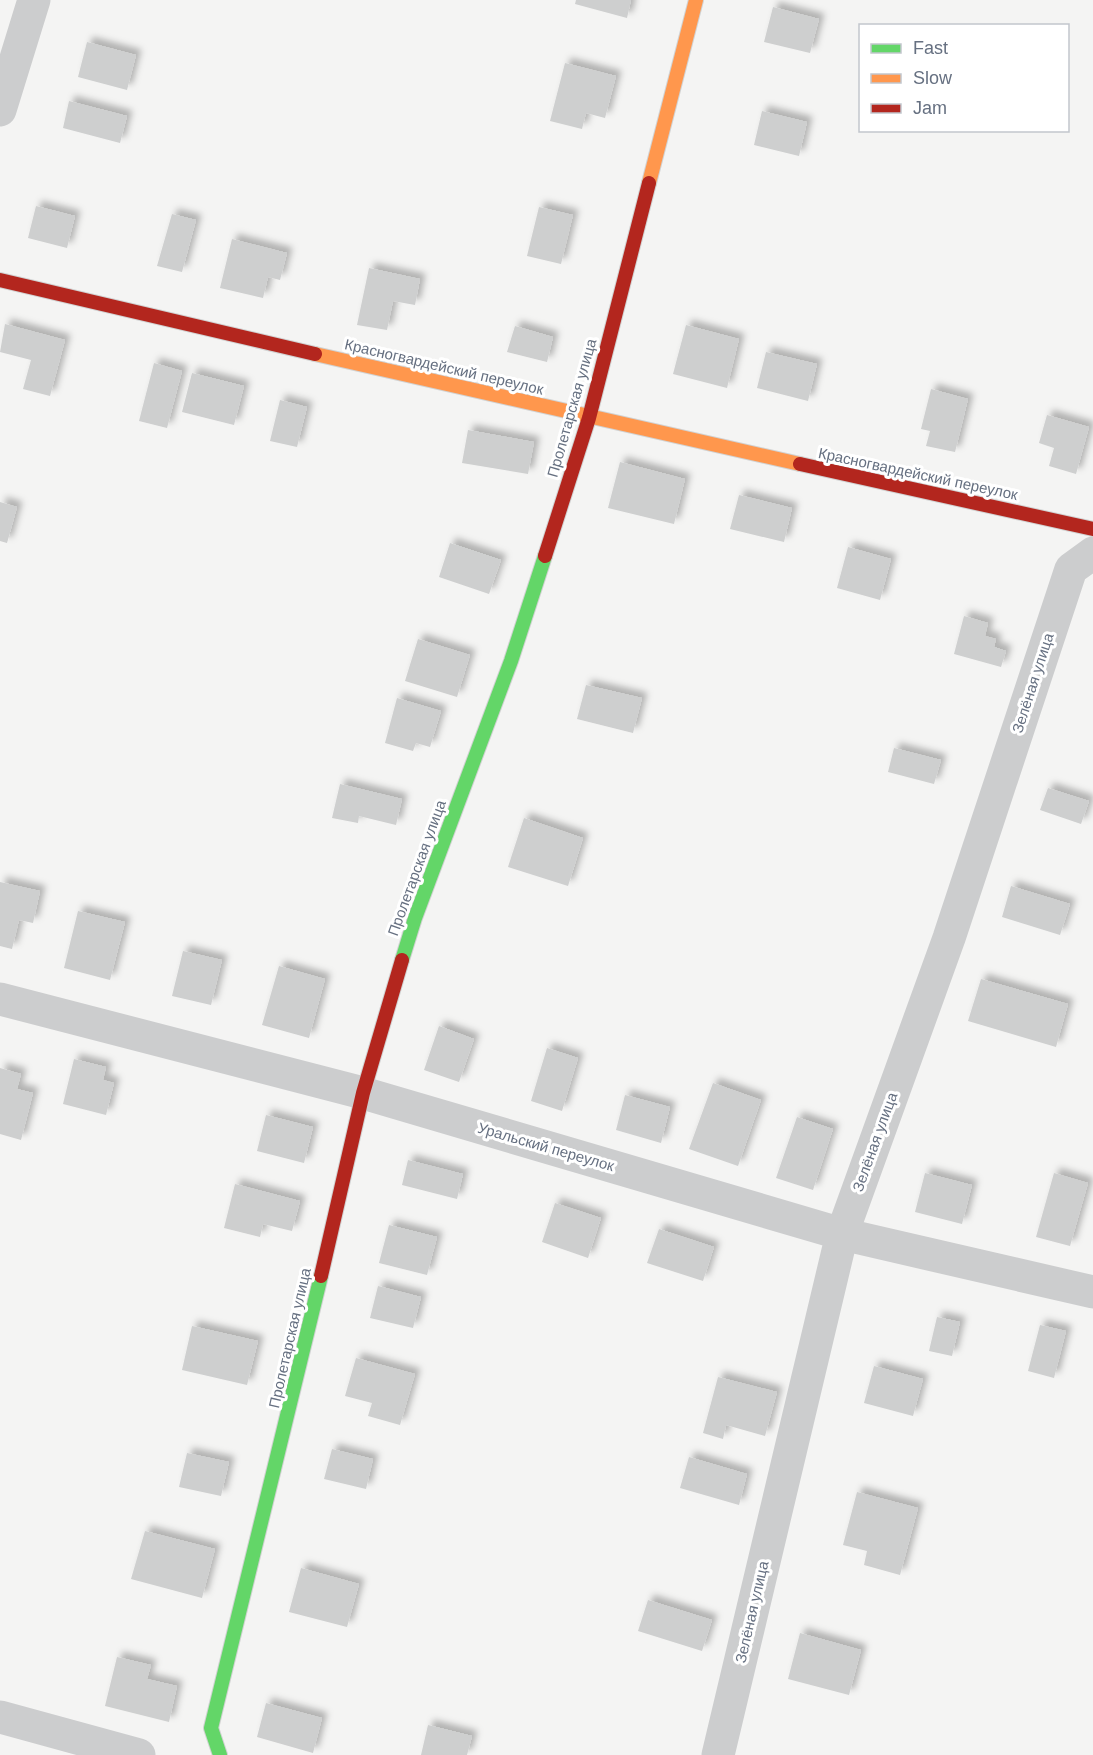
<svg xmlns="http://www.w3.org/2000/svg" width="1093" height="1755" font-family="Helvetica,sans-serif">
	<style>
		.building { fill: #cecfcf; filter: url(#shadow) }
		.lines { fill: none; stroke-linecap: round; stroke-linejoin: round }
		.fast-casing { stroke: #d1d2d2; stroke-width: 16 }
		.slow-casing { stroke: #d1d2d2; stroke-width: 16 }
		.jam-casing { stroke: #d1d2d2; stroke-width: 16 }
		.street { stroke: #cccdce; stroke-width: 33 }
		.fast { stroke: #63d668; stroke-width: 14 }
		.slow { stroke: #ff974d; stroke-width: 14 }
		.jam { stroke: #b3261e; stroke-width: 14 }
		.labels { text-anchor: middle; stroke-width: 6; stroke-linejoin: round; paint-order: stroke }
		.street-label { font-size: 15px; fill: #667081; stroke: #fff }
	</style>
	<defs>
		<filter id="shadow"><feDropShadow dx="5.5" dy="-5.5" stdDeviation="3" flood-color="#0004"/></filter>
	</defs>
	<rect width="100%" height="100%" fill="#f4f4f3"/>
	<path class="building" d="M576 0H631L627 18 575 4Z
		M773 7 819 19 810 53 764 42Z
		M87 42 136 55 127 90 78 77Z
		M565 63 616 76 605 118 586 113 582 129 550 121Z
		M69 101 127 116 120 143 63 128Z
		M762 111 807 122 799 156 754 145Z
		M36 206 75 216 67 248 28 238Z
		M539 207 573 215 561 264 527 256Z
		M172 214 196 220 182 272 157 266Z
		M232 239 287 253 280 280 268 277 263 298 220 288Z
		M369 268 420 279 415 305 393 301 387 330 357 325Z
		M5 324 65 340 50 396 23 389 31 360 0 352Z
		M686 325 739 339 727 388 673 374Z
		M515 326 553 337 547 362 507 352Z
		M766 352 817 364 808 401 757 388Z
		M154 363 182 371 167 428 139 421Z
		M192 373 244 386 234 425 182 412Z
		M931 389 968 399 955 452 926 446 930 431 921 429Z
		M280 400 307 407 297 447 270 441Z
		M1047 415 1089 427 1076 474 1049 466 1054 448 1039 443Z
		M468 430 534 442 528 474 462 463Z
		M620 462 685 479 674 524 608 508Z
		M739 495 792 508 784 542 730 529Z
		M0 502 17 507 7 543 0 541Z
		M450 543 501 560 489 594 439 577Z
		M848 547 891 559 880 600 837 588Z
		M964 616 988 623 985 636 996 639 994 647 1006 651 1001 667 954 654Z
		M418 639 470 655 457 697 405 681Z
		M586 685 642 698 633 733 577 719Z
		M397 698 441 711 430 747 416 743 413 751 385 743Z
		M894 748 941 760 934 784 888 772Z
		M340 784 402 799 396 825 359 816 358 823 332 818Z
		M1048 788 1089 801 1081 824 1040 810Z
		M524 818 583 838 568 886 508 867Z
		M0 882 40 891 33 923 19 920 12 949 0 946Z
		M1011 886 1070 904 1060 935 1002 917Z
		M78 911 125 922 110 980 64 968Z
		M183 951 222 960 211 1005 172 996Z
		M279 966 325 979 309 1038 262 1025Z
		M981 979 1068 1004 1056 1047 968 1021Z
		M439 1026 474 1039 459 1082 424 1070Z
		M547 1048 578 1058 562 1111 531 1101Z
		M74 1059 106 1067 103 1080 114 1083 106 1115 63 1104Z
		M0 1068 21 1074 17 1089 33 1093 21 1140 0 1134Z
		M713 1083 761 1100 738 1166 689 1149Z
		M625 1095 670 1107 661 1143 616 1130Z
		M266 1115 313 1127 304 1163 257 1151Z
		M797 1117 833 1129 813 1190 776 1178Z
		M408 1160 463 1174 457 1199 402 1185Z
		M925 1173 972 1185 962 1224 915 1212Z
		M1054 1173 1088 1183 1070 1246 1036 1237Z
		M235 1184 300 1201 292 1231 263 1224 260 1237 224 1228Z
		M555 1203 601 1218 588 1258 542 1242Z
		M389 1225 437 1237 427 1275 379 1263Z
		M659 1229 714 1247 703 1281 647 1263Z
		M378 1286 421 1297 413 1328 370 1318Z
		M937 1317 960 1322 952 1356 929 1351Z
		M1040 1325 1066 1331 1054 1378 1028 1371Z
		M192 1326 258 1341 247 1385 182 1370Z
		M356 1358 415 1374 400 1425 368 1416 372 1403 345 1396Z
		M874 1366 923 1379 913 1416 864 1403Z
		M718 1377 777 1392 765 1436 726 1425 723 1439 703 1433Z
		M332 1449 373 1459 366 1489 324 1479Z
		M187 1453 229 1462 221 1496 179 1487Z
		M689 1457 747 1474 739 1505 680 1488Z
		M857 1492 918 1508 900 1575 864 1565 867 1551 843 1545Z
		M145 1531 215 1549 202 1598 131 1579Z
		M301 1568 359 1584 347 1627 289 1612Z
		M648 1600 712 1620 702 1651 638 1631Z
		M800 1633 861 1650 849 1695 788 1679Z
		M117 1657 151 1665 147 1679 177 1686 169 1722 105 1706Z
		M266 1703 322 1718 313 1753 257 1737Z
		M428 1725 472 1736 467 1755H421Z"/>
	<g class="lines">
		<g class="fast-casing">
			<path id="fast" d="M402 960 415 918 511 661 545 556
				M220 1755 211 1728 321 1276"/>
		</g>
		<g class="slow-casing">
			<path id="slow" d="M649 183 696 0
				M315 354 800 464"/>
		</g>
		<g class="jam-casing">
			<path id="jam" d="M0 280 315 354
				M800 464 1093 529
				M545 556 589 418 649 183
				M321 1276 363 1093 402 960"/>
		</g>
		<path class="street" d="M0 110 34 0
			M0 999 363 1093 842 1234 1093 1292
			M0 1717 139 1755
			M718 1755 842 1234 949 938 1071 569 1093 553"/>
		<use href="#fast" class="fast"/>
		<use href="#slow" class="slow"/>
		<use href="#jam" class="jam"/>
	</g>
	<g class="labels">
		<g class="street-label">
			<text transform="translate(444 367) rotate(13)" y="5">Красногвардейский переулок</text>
			<text transform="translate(572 408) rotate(-74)" y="5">Пролетарская улица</text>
			<text transform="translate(918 474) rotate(12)" y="5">Красногвардейский переулок</text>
			<text transform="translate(1033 683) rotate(-72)" y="5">Зелёная улица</text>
			<text transform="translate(417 868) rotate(-70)" y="5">Пролетарская улица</text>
			<text transform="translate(875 1142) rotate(-70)" y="5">Зелёная улица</text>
			<text transform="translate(546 1147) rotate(16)" y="5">Уральский переулок</text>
			<text transform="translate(290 1338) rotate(-77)" y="5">Пролетарская улица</text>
			<text transform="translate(752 1612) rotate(-77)" y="5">Зелёная улица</text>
		</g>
	</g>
	<rect x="859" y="24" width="210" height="108" fill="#ffffff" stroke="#c2c6cd" stroke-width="1.5"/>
	<rect x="871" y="44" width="30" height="9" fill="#63d668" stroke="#c2c6cd" stroke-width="1.5"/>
	<text x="913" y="54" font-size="18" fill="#667081">Fast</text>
	<rect x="871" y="74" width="30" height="9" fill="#ff974d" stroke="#c2c6cd" stroke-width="1.5"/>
	<text x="913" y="84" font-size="18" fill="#667081">Slow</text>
	<rect x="871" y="104" width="30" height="9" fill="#b3261e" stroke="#c2c6cd" stroke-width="1.5"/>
	<text x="913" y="114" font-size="18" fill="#667081">Jam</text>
</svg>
